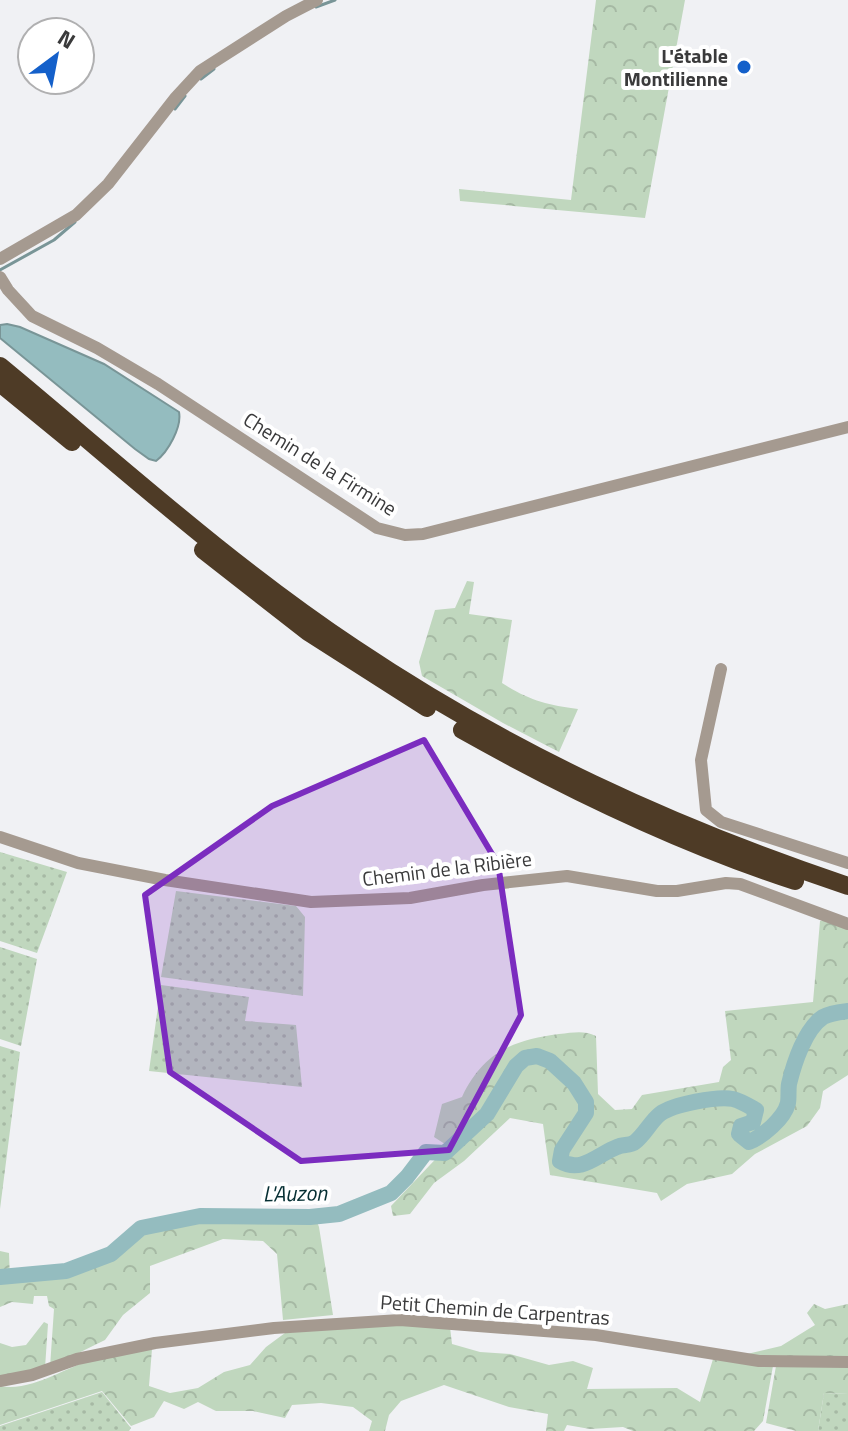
<svg xmlns="http://www.w3.org/2000/svg" width="848" height="1431" font-family="'Titillium Web',sans-serif">
	<style>
		.grass { fill: url(#grass-dots) }
		.forest { fill: url(#forest-crowns) }
		.water { fill: #94bcbf; stroke: #799597; stroke-width: 2 }
		.lines { fill: none; stroke-linecap: round; stroke-linejoin: round }
		.stream { stroke: #799597; stroke-width: 3 }
		.river { stroke: #94bcbf; stroke-width: 16 }
		.minor { stroke: #a59a90; stroke-width: 12 }
		.highway { stroke: #4e3b26; stroke-width: 18 }
		.marked { fill: #7b2cbf; fill-opacity: 0.2; stroke: #7b2cbf; stroke-width: 6; stroke-linejoin: round }
		.poi-dot { fill: #1460ca; stroke: #fff; stroke-width: 3 }
		.labels { text-anchor: middle; stroke-width: 8; stroke-linejoin: round; paint-order: stroke }
		.poi-label { font-size: 20px; font-weight: bold; fill: #3a3a3b; stroke: #fff; text-anchor: end }
		.street-label { font-size: 20px; fill: #3a3a3b; stroke: #fff }
		.water-label { font-size: 22px; font-style: italic; fill: #062f33; stroke: #fff }
	</style>
	<defs>
		<pattern id="grass-dots" width="8" height="8" patternUnits="userSpaceOnUse" patternTransform="scale(2)"><rect width="8" height="8" fill="#c0d7be"/><path d="M2 2h.1M6 6h.1" fill="none" stroke="#a6b9a4" stroke-width="1.8" stroke-linecap="round"/></pattern>
		<pattern id="forest-crowns" width="20" height="18" patternUnits="userSpaceOnUse" patternTransform="scale(2)"><rect width="20" height="18" fill="#c0d7be"/><path d="M2 6a3 3 0 1 1 6 0M12 15a3 3 0 1 1 6 0" fill="none" stroke="#a6b9a4"/></pattern>
	</defs>
	<rect width="100%" height="100%" fill="#f0f1f4"/>
	<path class="grass" d="M0 852 67 872 37 953 0 941Z
		M176 891 296 906 305 917 303 996 161 977Z
		M0 947 37 959 21 1046 0 1039Z
		M161 985 249 997 245 1021 296 1025 302 1087 149 1071Z
		M0 1046 20 1052 0 1209Z
		M102 1392 131 1428 129 1431H0V1426Z
		M824 1393 848 1394V1431H818Z"/>
	<path class="forest" d="M596 0H685L645 218 460 201 459 189 571 200Z
		M467 581 474 582 469 614 512 620 502 683C528 700 547 705 578 709L559 752 503 723 422 676 419 662 435 610 455 608Z
		M825 920 848 929V1075L823 1091 820 1108 807 1126 755 1154 732 1174 687 1184 661 1201 657 1193 550 1175 543 1124 510 1118 464 1161 434 1183 410 1214 393 1216 391 1206 448 1146 434 1137 442 1104 462 1097C483 1053 512 1040 559 1034 573 1033 583 1030 596 1036L598 1094 615 1110 632 1109 642 1095 719 1082 723 1067 731 1060 725 1011 813 1002 820 921Z
		M316 1219 319 1227 333 1315 283 1320 277 1254 263 1241 223 1239 150 1266V1293L123 1315 105 1340 50 1367 54 1309 49 1306 47 1296H34L33 1304 12 1302 0 1307V1251L9 1253 10 1280 67 1276 113 1258 142 1233 201 1221Z
		M814 1304 825 1309 848 1304V1394L824 1393 818 1431H796L766 1423 776 1366 747 1354 781 1346 815 1325 807 1313Z
		M44 1322 48 1324 45 1368 9 1376 0 1375V1343L12 1347 26 1345Z
		M363 1324 450 1327 452 1344 480 1352 510 1354 549 1365 573 1361 593 1368 587 1389 677 1388 700 1402 713 1359 773 1366 763 1421 754 1431H633L623 1427 590 1429 567 1425 564 1431H546L548 1414 509 1407 444 1385 401 1401 389 1415 385 1431H369L372 1421 353 1407 321 1403 292 1405 285 1418 253 1411H216L198 1402 184 1409 164 1401 154 1417 131 1426 102 1391 0 1425V1386C31 1393 71 1364 102 1356 118 1353 136 1351 152 1349L149 1386 170 1393 198 1388 224 1372 250 1365 266 1347 285 1333Z"/>
	<path class="water" d="M7 324 20 327 104 364 179 412C182 427 168 452 156 461L149 459 135 449 0 338V325Z"/>
	<g class="lines">
		<path class="stream" d="M316 7 335 0
			M201 79 214 69
			M175 109 185 96
			M0 270 54 240 75 222"/>
		<path class="river" d="M0 1277 66 1271 111 1254 141 1228 200 1216 310 1217 339 1214 391 1193 407 1177 426 1152 445 1153 487 1114 516 1066 525 1058 537 1056 550 1061 574 1083 586 1102V1113L562 1150 560 1161C582 1174 598 1154 617 1147 623 1144 630 1146 635 1142 645 1134 651 1121 660 1114 673 1104 718 1096 733 1099 741 1101 749 1106 756 1110L753 1122 741 1126 739 1134 749 1142C763 1136 784 1119 788 1103 789 1097 788 1090 789 1084 794 1063 805 1029 823 1017 830 1013 840 1012 848 1011"/>
		<path class="minor" d="M0 259 76 215 108 184 176 97 200 71 286 16 317 0
			M0 277 8 290 32 316 97 348 158 384 377 528 405 535 423 534 848 427
			M721 669 701 760 706 810 721 822 848 863
			M0 837 78 863 165 880 311 902 410 898 483 885 567 876 657 891H677L726 883 740 884 848 924
			M0 1381 32 1375 77 1359 155 1343 274 1328 400 1320 596 1335 759 1361 848 1362"/>
		<path class="highway" d="M0 366C116 462 229 565 354 648 509 752 672 827 848 886
			M0 383 72 442
			M203 550 308 632 427 708
			M462 730C569 790 679 843 795 881"/>
	</g>
	<path class="marked" d="M424 740 498 864 521 1015 449 1150 301 1161 170 1072 145 895 272 806Z"/>
	<circle class="poi-dot" cx="744" cy="67" r="8"/>
	<g class="labels">
		<g class="poi-label">
			<text x="728" y="63">L'étable<tspan x="728" dy="23">Montilienne</tspan></text>
		</g>
		<g class="street-label">
			<text transform="translate(320 464) rotate(32)" y="7">Chemin de la Firmine</text>
			<text transform="translate(447 869) rotate(-7)" y="7">Chemin de la Ribière</text>
			<text transform="translate(495 1310) rotate(4)" y="7">Petit Chemin de Carpentras</text>
		</g>
		<g class="water-label">
			<text transform="translate(295 1193) rotate(-1)" y="8">L'Auzon</text>
		</g>
	</g>
	<g transform="translate(56 56) rotate(32)"><circle r="38" fill="#ffffff" stroke="#b0b0b1" stroke-width="2"/>
	<path d="M0-6L14 30L0 20L-14 30Z" fill="#1460ca"/>
	<text y="-12" font-size="22" font-weight="bold" text-anchor="middle" fill="#3a3a3b">N</text>
	</g>
</svg>
